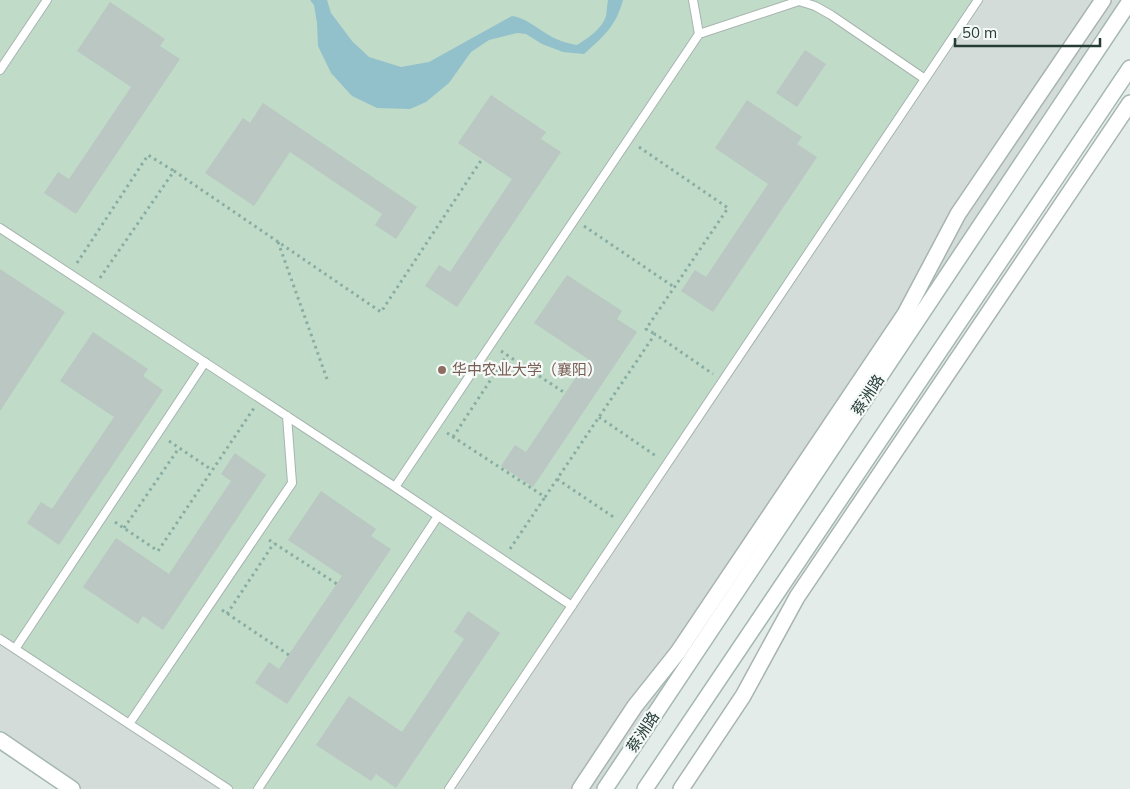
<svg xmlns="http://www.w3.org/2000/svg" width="1130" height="789" font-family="Mulish,'Noto Sans SC',sans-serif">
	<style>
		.built { fill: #d3dcd8 }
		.green { fill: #c0dbc8 }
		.water { fill: #92c1cb }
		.building { fill: #bac7c2 }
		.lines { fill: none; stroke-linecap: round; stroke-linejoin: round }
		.service-casing { stroke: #a7b4b0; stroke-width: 10 }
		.tertiary-casing { stroke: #a7b4b0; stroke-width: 18 }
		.secondary-casing { stroke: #a4b7b1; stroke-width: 18 }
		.path { stroke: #88ada2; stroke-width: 3; stroke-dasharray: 2.5 4; stroke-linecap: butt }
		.service { stroke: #fff; stroke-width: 8 }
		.tertiary { stroke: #fff; stroke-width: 15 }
		.secondary { stroke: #fff; stroke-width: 15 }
		.education-dot { fill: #8d6e63; stroke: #f5f9f7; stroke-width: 2 }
		.labels { text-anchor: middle; stroke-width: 4.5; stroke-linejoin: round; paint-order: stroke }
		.education-label { font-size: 15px; fill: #785e54; stroke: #f5f9f7; text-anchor: start }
		.street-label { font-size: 15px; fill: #253c37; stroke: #f5f9f7 }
	</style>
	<rect width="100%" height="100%" fill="#e4ece9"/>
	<path class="built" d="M0 0H1130L605 789H72L0 740Z"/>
	<path class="green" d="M0 0H978L449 789H228L0 639Z"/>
	<path class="water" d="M310 0H327L331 13 352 41 369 57 401 67 429 62 512 16C526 18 535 27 547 34 556 40 566 43 577 45 588 38 602 29 606 16 607 11 607 5 608 0H623C616 26 604 36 584 54L563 52 542 44 526 34 517 33 489 40 471 52 449 83 426 102 410 109 377 108 352 96 331 73 318 46 317 23 314 5Z"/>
	<path class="building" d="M110 2 165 39 160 46 180 59 76 214 44 193 58 172 69 179 131 87 77 51Z
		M805 50 826 64 797 107 776 93Z
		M491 95 546 132 541 139 561 152 457 307 425 286 439 265 450 272 512 179 458 143Z
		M747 100 802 137 797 144 817 157 713 312 681 291 695 270 706 277 768 184 715 148Z
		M263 103 417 207 396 239 375 225 382 214 290 152 254 206 205 173 243 118 250 123Z
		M0 269 65 312 0 411Z
		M567 275 622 311 617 319 637 332 533 487 501 466 515 445 526 452 588 359 534 323Z
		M93 332 148 369 143 376 163 390 59 545 27 523 41 502 52 509 114 417 60 381Z
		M235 453 266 475 163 630 143 616 138 624 83 587 116 538 169 574 231 481 221 474Z
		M321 491 376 529 371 536 391 549 287 704 255 683 269 662 279 669 342 576 288 540Z
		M468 611 500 633 396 788 376 774 371 781 316 745 349 696 402 732 464 639 454 632Z"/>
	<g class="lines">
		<g class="service-casing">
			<path id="service" d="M699 34 799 1 815 6 831 15 925 79
				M0 70 47 0
				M0 228 395 487
				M572 606 395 487 699 34 693 0
				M0 639 228 789
				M15 649 205 362
				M129 724 292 483 287 416
				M258 789 438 516
				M449 789 978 0"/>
		</g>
		<g class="tertiary-casing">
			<path id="tertiary" d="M580 789 635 706 678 652 905 314 958 214 1103 0
				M681 789 743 696 797 597 1130 103"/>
		</g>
		<g class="secondary-casing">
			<path id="secondary" d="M0 740 72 789
				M605 789 1130 1
				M645 789 1130 68"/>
		</g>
		<path class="path" d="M639 147 728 208 646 329 655 334
			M584 226 674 287
			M278 242 327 379
			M77 263 148 155 174 171
			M100 278 174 171 381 312 482 159
			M501 351 565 393
			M599 417 656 456
			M447 433 545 497 655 334 713 374
			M453 437 507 355
			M169 441 212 470
			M557 479 615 518
			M115 522 158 551 254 408
			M124 528 179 448
			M269 540 337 584
			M510 549 545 497
			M222 610 289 655
			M227 614 274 543"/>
		<use href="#service" class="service"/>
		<use href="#tertiary" class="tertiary"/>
		<use href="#secondary" class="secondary"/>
	</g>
	<circle class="education-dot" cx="442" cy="370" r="5"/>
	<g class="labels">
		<g class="education-label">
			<text x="452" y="375">华中农业大学（襄阳）</text>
		</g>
		<g class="street-label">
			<text transform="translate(868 395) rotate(-56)" y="5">蔡洲路</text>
			<text transform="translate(643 732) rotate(-56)" y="5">蔡洲路</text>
		</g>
	</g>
	<path d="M955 38v8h145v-8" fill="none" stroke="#253c37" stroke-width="2.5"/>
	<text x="962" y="38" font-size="15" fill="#253c37" stroke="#f5f9f7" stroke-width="4" paint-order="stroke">50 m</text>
</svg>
